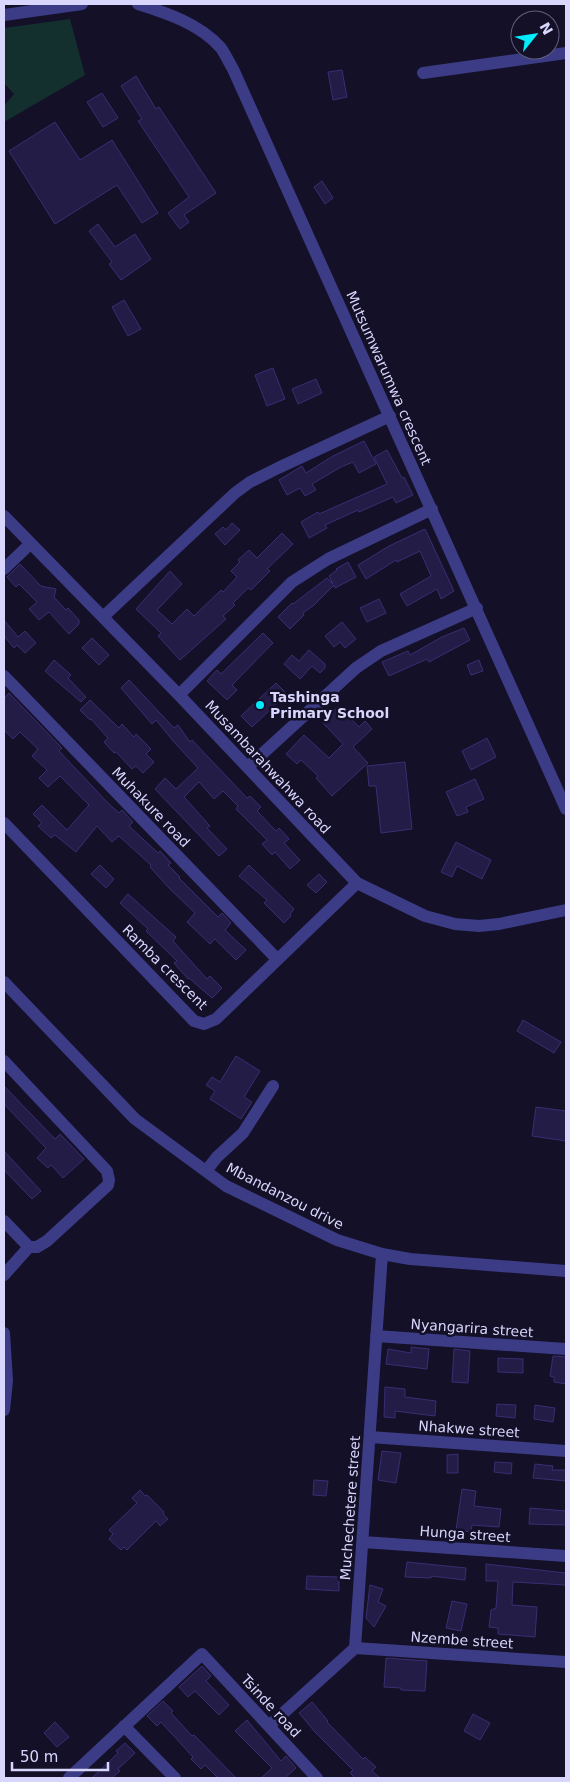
<svg xmlns="http://www.w3.org/2000/svg" width="570" height="1782" font-family="'DejaVu Sans',sans-serif">
	<style>
		.green { fill: #13302f }
		.building { fill: #231c47; stroke: #3a2e73 }
		.lines { fill: none; stroke-linecap: round; stroke-linejoin: round }
		.minor { stroke: #3c3b85; stroke-width: 12 }
		.poi-dot { fill: #04ebfc; stroke: #131027; stroke-width: 2 }
		.labels { text-anchor: middle; stroke-width: 5; stroke-linejoin: round; paint-order: stroke }
		.street-label { font-size: 14px; fill: #d9d6fe; stroke: #131027 }
		.poi-label { font-size: 14px; font-weight: bold; fill: #d9d6fe; stroke: #131027; text-anchor: start }
	</style>
	<rect width="100%" height="100%" fill="#131027"/>
	<path class="green" d="M70 19 85 75 4 122V106L14 94 4 83V28Z"/>
	<path class="building" d="M342 70 347 97 333 100 328 72Z
		M136 76 156 109 159 107 216 193 184 215 189 222 180 229 168 213 189 197 138 121 142 119 121 86Z
		M102 93 118 118 103 127 87 102Z
		M55 122 80 160 112 140 158 213 142 223 117 185 55 224 9 151Z
		M322 181 333 198 325 204 314 187Z
		M98 224 115 247 135 234 151 259 121 280 109 264 112 262 89 231Z
		M124 300 141 329 128 336 112 307Z
		M273 368 285 399 267 406 255 375Z
		M316 379 322 393 298 404 292 389Z
		M364 441 376 464 359 473 353 462 341 467 312 484 316 490 305 496 300 488 287 495 279 480 302 466 306 473 333 456Z
		M387 450 402 478 404 477 413 495 396 503 393 497 359 512 358 510 325 525 327 528 309 538 301 522 318 512 319 514 387 484 374 457Z
		M232 523 240 530 225 545 215 534 223 527 226 530Z
		M425 529 454 591 441 599 437 589 407 606 400 594 431 576 420 551 397 562 396 560 366 579 358 565 389 546Z
		M282 533 293 544 267 569 270 571 251 590 248 588 233 603 235 605 223 616 226 619 180 660 158 636 161 633 136 609 170 571 182 584 157 610 172 624 187 609 194 616 221 590 223 592 237 577 231 571 240 562 238 560 249 550 257 558Z
		M348 562 356 577 335 588 334 585 314 605 303 613 304 615 290 629 278 617 292 603 293 604 327 578 333 584 329 576 337 570 336 569Z
		M20 564 41 586 56 589 54 597 66 610 68 608 79 620V624L69 634 49 612 39 620 29 609 37 602 19 584 16 587 7 577Z
		M379 599 386 613 367 622 360 608Z
		M4 620 18 637 25 631 36 643 25 653 17 645 14 648 4 636Z
		M342 622 356 639 345 648 340 642 334 647 325 636Z
		M464 628 470 640 429 662 427 659 389 676 382 662 408 651 410 655 442 637Z
		M263 633 273 643 232 685 237 690 227 700 207 681 217 670 221 674Z
		M92 638 109 655 99 665 82 648Z
		M309 650 325 664V668L320 673 312 666 300 679 284 664 292 655 299 661Z
		M54 660 71 675 68 678 86 697 81 702 45 671Z
		M479 660 483 671 471 675 467 665Z
		M129 680 174 728 178 725 190 742 192 740 247 798 250 796 261 807 257 811 276 831 279 828 289 839 284 843 300 860 290 869 275 852 272 855 262 844 267 840 236 809 238 806 223 791 214 799 199 782 184 797 210 826 207 828 227 849 219 856 155 789 165 778 176 789 198 768 174 742 156 720 152 724 121 688Z
		M276 683 287 694 252 727 241 716Z
		M9 693 62 748 59 751 107 802 119 813 122 810 133 822 129 826 158 853 160 851 171 863 168 865 180 877 179 878 218 917 222 913 231 923 225 930 246 950 236 960 215 939 210 944 187 922 195 913 169 888 150 867 151 865 119 836 112 842 97 826 76 852 55 835 51 838 38 826 42 823 33 814 42 805 67 830 89 805 60 776 48 787 39 778 47 770 32 756 38 749 20 732 13 739 4 730V698Z
		M90 700 119 728 122 724 134 737 136 734 151 749 146 754 154 762 143 773 136 766 132 769 116 752 114 753 104 742 108 738 91 719 90 720 80 710Z
		M339 706 359 727 365 721 372 729 353 747 368 763 332 796 316 778 318 776 301 760 297 764 286 754 304 735 329 758 343 744 322 722Z
		M487 738 496 757 471 770 462 751Z
		M405 762 412 829 381 833 376 786H369L367 766Z
		M475 779 484 799 466 807 468 812 457 816 446 792Z
		M456 842 491 860 482 879 457 866 452 877 441 872Z
		M100 865 114 879 106 888 91 874Z
		M249 865 294 909 290 914 291 916 284 923 264 903 267 900 239 876Z
		M319 874 327 882 316 893 307 885Z
		M128 894 176 937 173 941 207 979 210 976 222 988 212 998 189 978 188 979 174 963 177 961 146 931 148 929 120 903Z
		M523 1020 561 1042 554 1053 517 1031Z
		M236 1056 260 1071 244 1097 252 1102 241 1119 210 1099 215 1091 206 1085 212 1077 220 1082Z
		M4 1086 55 1139 60 1134 84 1159 63 1178 51 1165 48 1168 37 1158 46 1148 4 1104Z
		M536 1107 566 1111V1141L532 1136Z
		M4 1151 41 1191 32 1199 4 1170Z
		M411 1347 429 1349 427 1369 386 1364 388 1349 411 1353Z
		M454 1349 470 1351 468 1383 452 1382Z
		M553 1356 566 1357V1384L554 1382V1377L550 1376Z
		M498 1358 523 1359V1373L498 1372Z
		M385 1387 405 1389V1397L436 1401 435 1416 395 1411V1418L384 1417Z
		M497 1404 516 1405 515 1418 496 1416Z
		M535 1405 555 1408 553 1422 534 1419Z
		M382 1451 401 1453 396 1483 378 1480Z
		M458 1454V1473H447V1455Z
		M495 1462 512 1463 511 1474 494 1472Z
		M535 1464 553 1466 552 1470H566V1481L533 1478Z
		M314 1480 328 1481 326 1496 313 1495Z
		M462 1489 476 1491 474 1506 501 1509 499 1527 472 1525 471 1532 456 1530Z
		M140 1490 145 1496 147 1495 164 1512 163 1514 168 1519 160 1526 156 1521 127 1550 124 1547 121 1550 109 1539 113 1534 109 1530 137 1503 132 1498Z
		M530 1508 566 1511V1525L529 1524Z
		M407 1562 466 1568 465 1580 431 1576V1578L405 1577Z
		M486 1564 566 1573V1585L513 1582 512 1605 537 1607 535 1637 498 1634V1628L489 1627 491 1610 496 1608 498 1581H486Z
		M307 1576 339 1577V1591L306 1589Z
		M370 1585 383 1589 378 1602 386 1606 374 1627 366 1618Z
		M452 1601 467 1604 461 1631 446 1628Z
		M386 1658 427 1661 425 1691 401 1690V1688L384 1687Z
		M202 1666 211 1676 206 1681 229 1705 219 1715 195 1691 188 1697 179 1687Z
		M163 1701 173 1711 171 1713 192 1736 194 1735 236 1778H218L205 1765 201 1769 191 1759 193 1757 161 1722 157 1726 147 1716Z
		M312 1702 328 1721 327 1722 363 1759 365 1757 376 1767 372 1771 380 1778H355L350 1773 353 1770 315 1732 299 1713Z
		M473 1714 490 1723 480 1740 464 1731Z
		M247 1720 281 1761 286 1756 296 1768 285 1778H261L272 1768 235 1731Z
		M55 1722 69 1737 57 1747 44 1733Z
		M125 1743 135 1753 118 1769 120 1771 112 1778H92L118 1753 116 1751Z"/>
	<g class="lines">
		<path class="minor" d="M138 4C167 13 200 24 221 48 225 54 229 62 233 69L566 809
			M4 15 82 4
			M423 73 566 53
			M4 516 179 695 357 883 425 916 455 924 479 926 499 924 566 910
			M4 569 30 544
			M103 617 235 493 250 482 278 468 390 416
			M4 676 277 959
			M179 695 292 582 328 559 432 509
			M248 767 356 668 381 651 477 608
			M4 823 194 1021 204 1024 216 1019 357 883
			M4 982 135 1119 226 1186 337 1240 382 1254 410 1259 566 1271
			M4 1061 107 1171 109 1180 108 1185 47 1241 37 1247H29L4 1275
			M206 1171 217 1157 243 1133 273 1086
			M4 1221 29 1247
			M4 1333 7 1381 4 1410
			M376 1336 566 1349
			M370 1437 566 1451
			M363 1542 566 1556
			M355 1648 566 1662
			M124 1726 175 1778
			M269 1726 355 1648 382 1254
			M69 1778 202 1654 317 1778"/>
	</g>
	<circle class="poi-dot" cx="260" cy="705" r="5"/>
	<g class="labels">
		<g class="street-label">
			<text transform="translate(389 378) rotate(66)" y="5">Mutsumwarumwa crescent</text>
			<text transform="translate(268 767) rotate(47)" y="5">Musambarahwahwa road</text>
			<text transform="translate(151 807) rotate(46)" y="5">Muhakure road</text>
			<text transform="translate(165 967) rotate(45)" y="5">Ramba crescent</text>
			<text transform="translate(285 1196) rotate(27)" y="5">Mbandanzou drive</text>
			<text transform="translate(472 1328) rotate(4)" y="5">Nyangarira street</text>
			<text transform="translate(469 1429) rotate(4)" y="5">Nhakwe street</text>
			<text transform="translate(350 1508) rotate(-86)" y="5">Muchechetere street</text>
			<text transform="translate(465 1534) rotate(4)" y="5">Hunga street</text>
			<text transform="translate(462 1640) rotate(4)" y="5">Nzembe street</text>
			<text transform="translate(271 1706) rotate(47)" y="5">Tsinde road</text>
		</g>
		<g class="poi-label">
			<text x="270" y="702">Tashinga<tspan x="270" dy="16">Primary School</tspan></text>
		</g>
	</g>
	<rect width="570" height="1782" fill="none" stroke="#d9d6fe" stroke-width="10"/>
	<g transform="translate(535 35) rotate(60)"><circle r="24" fill="#131027" stroke="#625f7d"/>
	<path d="M0-4L9 19L0 12L-9 19Z" fill="#04ebfc"/>
	<text y="-8" font-size="14" font-weight="bold" text-anchor="middle" fill="#d9d6fe">N</text>
	</g>
	<path d="M12 1762v8h96v-8" fill="none" stroke="#d9d6fe" stroke-width="2.5"/>
	<text x="20" y="1762" font-size="15" fill="#d9d6fe" stroke="#131027" stroke-width="4" paint-order="stroke">50 m</text>
</svg>
